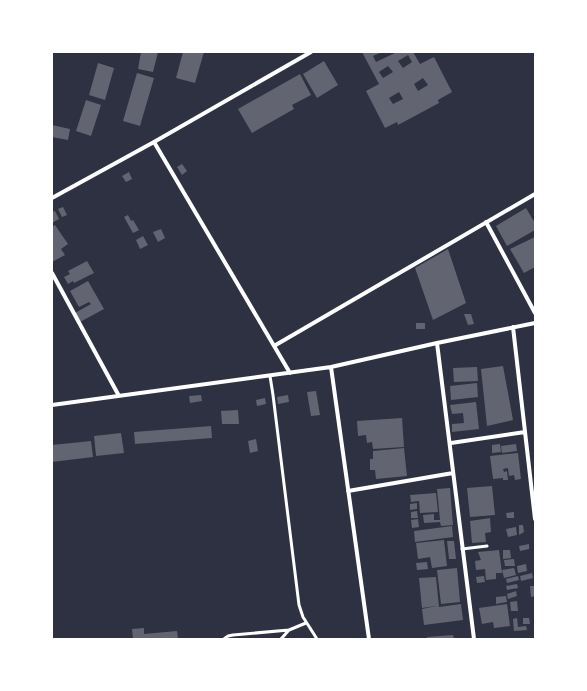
<svg xmlns="http://www.w3.org/2000/svg" width="587" height="691" font-family="Roboto,sans-serif">
	<style>
		.building { fill: #626471; fill-rule: evenodd }
		.lines { fill: none; stroke-linecap: round; stroke-linejoin: round }
		.service { stroke: #fff; stroke-width: 3 }
		.minor { stroke: #fff; stroke-width: 4 }
	</style>
	<rect width="100%" height="100%" fill="#2d3142"/>
	<path class="building" d="M141 52H158L153 72 138 69Z
		M183 52H204L195 83 176 78Z
		M362 52H382L373 56 376 62 397 52H413L420 64 434 57 452 92 438 100 439 103 398 125 397 122 385 128 366 91 379 84ZM408 55 412 62 403 68 398 61ZM388 66 393 72 383 78 379 72ZM423 78 428 85 418 91 414 84ZM399 92 403 99 393 104 389 98Z
		M324 61 338 85 317 98 303 74Z
		M98 63 114 68 105 100 89 95Z
		M137 73 154 78 140 126 123 121Z
		M300 74 311 95 292 105 294 109 252 133 238 109Z
		M86 100 101 105 91 136 76 131Z
		M52 125 70 129 68 140 52 137Z
		M182 164 187 171 182 175 177 167Z
		M129 172 132 179 126 182 122 176Z
		M63 207 67 215 62 217 58 209Z
		M526 208 535 223V230L507 246 496 226Z
		M55 211 59 219 52 223V212Z
		M128 215 131 221 133 220 139 230 133 233 124 217Z
		M55 225 68 244 61 249 65 255 52 262V227Z
		M161 229 165 238 158 242 153 232Z
		M143 236 148 245 140 249 136 240Z
		M535 237V267L524 273 510 249Z
		M448 249 466 303 433 320 415 268Z
		M87 261 94 273 74 283 73 281 68 284 64 277 70 274 68 271Z
		M88 281 104 309 80 322 75 313 91 304 89 302 79 307 70 291Z
		M464 314H471L474 324 468 325Z
		M416 323H425V329H416Z
		M503 366 513 420 487 426 481 369Z
		M477 367 478 381 454 382 453 368Z
		M477 383 478 397 451 400 450 386Z
		M316 391 320 415 311 416 307 392Z
		M201 395 202 401 190 403 189 396Z
		M288 395 289 402 278 404 277 397Z
		M265 398 266 404 257 406 256 400Z
		M476 402 479 429 452 432V424L464 423 463 413 452 414 450 405Z
		M238 410 239 424H222L221 411Z
		M402 418 404 447 373 449 372 442 367 443 366 435 358 436 357 421Z
		M211 426 212 438 135 444 134 432Z
		M121 433 124 453 96 456 94 436Z
		M256 439 258 451 250 453 248 441Z
		M91 441 93 457 52 462V445Z
		M500 444 501 452 492 453V445Z
		M516 444 517 451 502 453 501 446Z
		M404 448 407 476 376 479 375 470H370V459H373V451Z
		M518 453 521 479 515 480 514 475 509 476 508 468 503 469 504 472 507 471 508 480H503V478L493 479 490 456Z
		M492 486 495 515 470 517 467 488Z
		M450 488 453 525 441 526 440 522 424 523 423 515 434 514V520H440L437 489Z
		M436 493 438 512 420 513 419 501 411 502 410 495Z
		M417 503V509L410 510V504Z
		M417 511 418 518H411V512Z
		M514 512V518H507L506 513Z
		M490 518 491 532 485 533 486 542 472 543 470 521Z
		M418 519 419 527 412 528 411 520Z
		M519 525H523L524 532 519 535Z
		M452 526 453 537 415 542 414 531Z
		M516 527 517 535 508 537 506 529Z
		M444 540 447 566 432 568 430 557 418 559 416 543Z
		M447 541H454L456 559H449Z
		M529 544V549L520 551 519 546Z
		M499 550 502 573H496V579L486 580 485 569 476 570 475 561 481 560 478 552Z
		M503 550H510L511 558 503 559Z
		M514 559 515 566H505L504 560Z
		M427 562 428 569 417 570 416 563Z
		M526 564 527 571 518 573 517 566Z
		M457 568 460 602 441 604 437 570Z
		M514 568 516 575 504 578 502 570Z
		M532 573 533 578 521 581 520 576Z
		M484 576 485 582 477 583 476 577Z
		M518 576 519 580 507 583 506 579Z
		M436 577 439 607 461 604 463 620 424 625 422 609 436 606 422 608 419 578Z
		M517 584 518 588 507 590 506 586Z
		M530 586H535V596L531 597Z
		M516 591 517 596 508 599 507 594Z
		M506 596 507 602 496 604V597Z
		M517 601 518 611H511L510 602Z
		M507 604 510 626 494 628 493 622 482 624 479 608Z
		M517 618 518 627 526 626 527 630 514 631 513 619Z
		M523 618H529L530 624H523Z
		M144 628V634L177 631 178 639H133L132 629Z
		M453 635 454 639H427V637Z"/>
	<g class="lines">
		<path class="service" d="M270 376 273 395 299 605 303 617 317 639
			M462 549 487 546
			M289 630 306 623
			M224 639 228 636 233 635 289 630 281 639"/>
		<path class="minor" d="M154 142 290 373
			M52 198 154 142 311 52
			M486 222 535 313
			M52 273 119 396
			M513 327 535 519
			M437 343C450 441 461 540 474 639
			M274 346 535 194
			M331 367 369 639
			M52 405 331 367 437 343 535 323
			M451 443 525 432
			M348 491 453 473"/>
	</g>
	<rect width="587" height="691" fill="none" stroke="#ffffff" stroke-width="106"/>
</svg>
